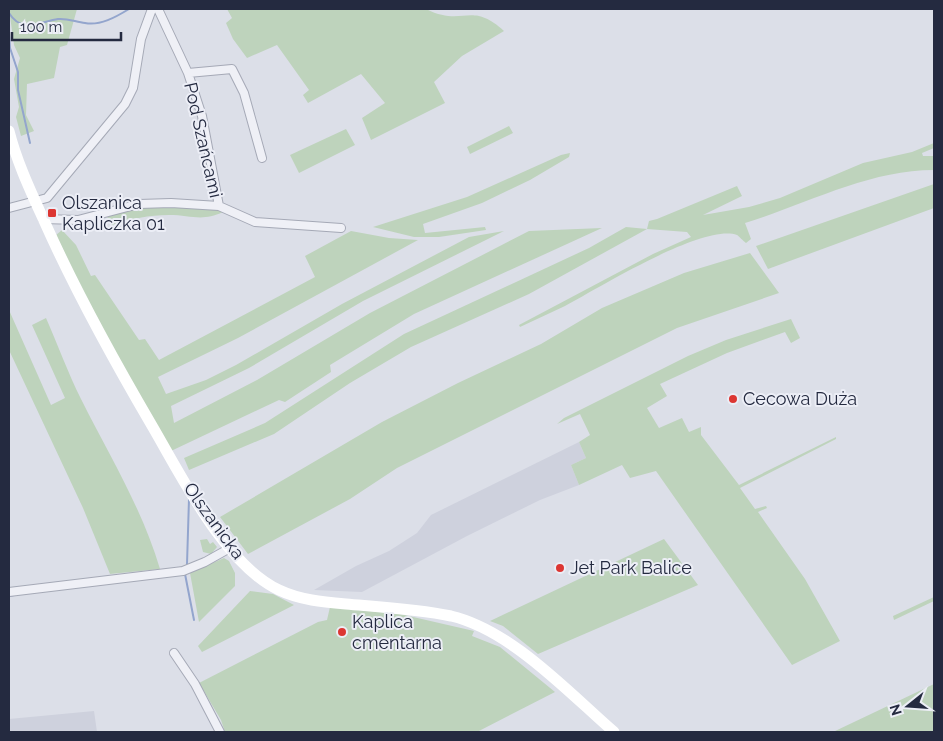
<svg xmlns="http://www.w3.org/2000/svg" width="943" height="741" font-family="Raleway,sans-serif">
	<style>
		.built { fill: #ced1dd }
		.green { fill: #bed3bc }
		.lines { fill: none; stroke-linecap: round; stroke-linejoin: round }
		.stream { stroke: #93a5cd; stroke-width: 2 }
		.street-casing { stroke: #a5a9b6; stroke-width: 10 }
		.street { stroke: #eff0f6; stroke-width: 8 }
		.secondary { stroke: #fff; stroke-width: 11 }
		.poi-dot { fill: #dc3632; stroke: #eceef6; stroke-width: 2 }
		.labels { text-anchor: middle; stroke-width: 4; stroke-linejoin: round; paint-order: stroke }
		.street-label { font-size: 18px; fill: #242a40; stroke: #eceef6 }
		.poi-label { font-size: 18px; fill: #242a40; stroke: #eceef6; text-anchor: start }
	</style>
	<rect width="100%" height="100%" fill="#dcdfe8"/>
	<path class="built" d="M579 442 586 458 571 465 579 485 540 500 467 536 362 592 314 590 356 566 389 551 417 533 431 515Z
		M94 711 97 732H9V719Z"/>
	<path class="green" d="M9 9H77L67 45 60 47 54 78 27 84 26 115 34 131 21 136 16 117 19 107 14 79 20 58 14 45Z
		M227 9H426C464 28 470 0 504 31L462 56 434 82 445 103 371 140 362 118 385 103 361 74 308 103 303 95 309 90 277 45 247 58 233 39 226 23 232 18Z
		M509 126 513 133 470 154 467 147Z
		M346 129 355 145 299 173 290 155Z
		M934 143V148L922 153 923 156H934V170C868 170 807 204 745 223L751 239 746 243C743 241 739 236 737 235 703 223 597 289 565 306 550 313 535 320 520 327L519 325 653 254 691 237 687 232 647 229 529 294 411 347 350 383 274 434 189 470 184 458 265 423 404 334 589 248 626 227 647 229 649 221 657 219 737 186 742 196 703 215 749 207 780 198 863 163 912 152Z
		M570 153 569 157 530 180 482 203 423 224 425 233 485 227 486 230 439 237H414L373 227 467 197 561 155Z
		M934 184V208L768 269 756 246Z
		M135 202 216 203 223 212C202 222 191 215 169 215 149 215 131 219 112 225L106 215Z
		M602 228 414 314 330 365 331 372 285 402 279 400 171 451 102 332 56 235 62 230 76 245 91 276 95 275 139 340 145 339 159 360 315 277 305 256 351 231 389 238 418 240 238 338 158 377 166 394 206 380 236 365 342 304 469 237 504 231 363 301 249 368 171 406 174 423 257 380 370 313 529 231Z
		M750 253 779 293 677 328 397 468 350 499 248 554 220 517 382 422 458 383 541 344 602 308 684 273Z
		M9 310 51 405 65 398 32 325 46 318C58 345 68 373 81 399 109 455 142 508 160 569L110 574 83 508 9 350Z
		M791 319 800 338 791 343 785 332 727 353 660 384 667 396 647 408 659 428 682 418 689 432 701 427V435L739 485 836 437V439L740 488 755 509 766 506 767 508 758 512 805 579 840 641 792 665 656 471 630 478 622 465 579 485 571 465 586 458 579 442 590 435 580 414 557 424 564 418 688 356 726 340Z
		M207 539 210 544 213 542 217 547 211 554 203 552 200 540Z
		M664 539 698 585 538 654 503 626 490 621Z
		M224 558 229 561 235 573V586L199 622 190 573Z
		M250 591 273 594 294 605 202 652 198 646Z
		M934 597V601L894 620 893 616Z
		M330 607 400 614 474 631 472 636 500 647 555 692 477 732H225L221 720 199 683 318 622 327 620Z
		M934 684V732H833Z"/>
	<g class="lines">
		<path class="stream" d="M9 13C22 34 39 22 58 19 67 18 76 22 85 23 100 26 116 17 129 9
			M9 33 10 48 18 72V90L30 143
			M187 564 189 499
			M185 574 194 620
			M9 596 14 595"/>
		<g class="street-casing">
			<path id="street" d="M158 9 188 73 202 116 219 206
				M188 73 232 69 244 93 262 158
				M9 208 47 198 125 104 133 88 141 39 152 9
				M43 219 78 220 139 204 171 203 219 206 255 222 341 228
				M9 592 183 571 205 562 230 548
				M174 653 195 684 220 732"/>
		</g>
		<use href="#street" class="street"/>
		<path class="secondary" d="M9 131C17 163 32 194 46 225 77 294 113 359 151 424 181 475 224 564 279 590 300 600 323 602 346 604 381 607 417 609 451 616 511 630 568 692 614 732"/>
	</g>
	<g class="poi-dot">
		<rect x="47" y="208" width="10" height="10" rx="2.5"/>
		<circle cx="733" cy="399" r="5"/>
		<circle cx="560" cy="568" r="5"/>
		<circle cx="342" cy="632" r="5"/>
	</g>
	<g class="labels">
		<g class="street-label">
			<text transform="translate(203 140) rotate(77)" y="6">Pod Szańcami</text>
			<text transform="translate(214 521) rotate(54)" y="6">Olszanicka</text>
		</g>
		<g class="poi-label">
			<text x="62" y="209">Olszanica<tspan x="62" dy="21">Kapliczka 01</tspan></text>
			<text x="743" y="405">Cecowa Duża</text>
			<text x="570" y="574">Jet Park Balice</text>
			<text x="352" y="628">Kaplica<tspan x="352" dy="21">cmentarna</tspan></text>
		</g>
	</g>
	<rect width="943" height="741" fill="none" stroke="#242a40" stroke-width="20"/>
	<g transform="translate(908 706) rotate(253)" stroke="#eceef6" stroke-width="4" paint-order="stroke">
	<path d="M0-4L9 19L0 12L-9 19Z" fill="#242a40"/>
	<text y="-8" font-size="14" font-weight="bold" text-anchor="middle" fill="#242a40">N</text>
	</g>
	<path d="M12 32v8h109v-8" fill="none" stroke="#242a40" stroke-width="2.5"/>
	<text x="20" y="32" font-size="15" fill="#242a40" stroke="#eceef6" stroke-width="4" paint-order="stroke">100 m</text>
</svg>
